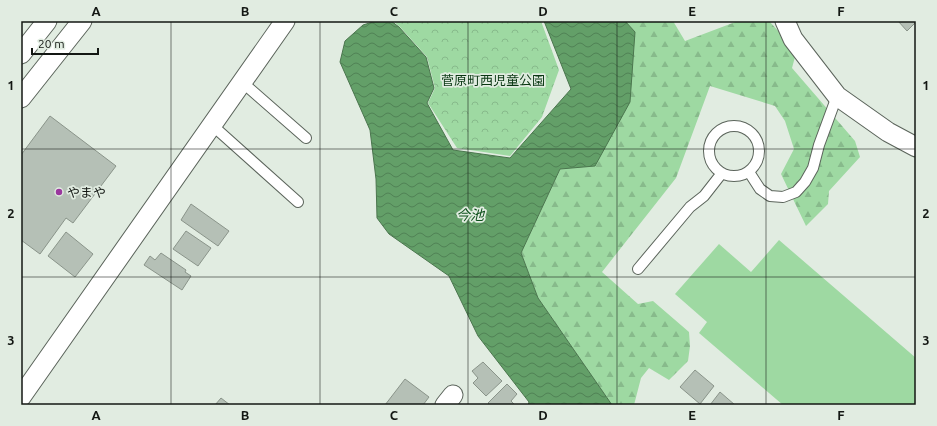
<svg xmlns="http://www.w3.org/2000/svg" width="937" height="426" font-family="Ubuntu,'Noto Sans JP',sans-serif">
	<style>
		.green { fill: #9ed9a2 }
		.forest { fill: url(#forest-firs) }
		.park { fill: url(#park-crowns) }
		.water { fill: url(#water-waves); stroke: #4b764e }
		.building { fill: #b5c0b6; stroke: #8a948a }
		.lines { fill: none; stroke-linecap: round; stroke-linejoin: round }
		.lane-casing { stroke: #5b645b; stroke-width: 12 }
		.street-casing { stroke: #5b645b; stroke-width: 21 }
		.lane { stroke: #fff; stroke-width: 10 }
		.street { stroke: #fff; stroke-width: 19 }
		.grid { fill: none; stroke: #131713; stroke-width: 1; stroke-opacity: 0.55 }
		.poi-dot { fill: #9a379e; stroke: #e1ece1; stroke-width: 1.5 }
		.labels { text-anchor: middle; stroke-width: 3.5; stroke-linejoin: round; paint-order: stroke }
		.park-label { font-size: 13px; fill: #093712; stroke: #e1ece1 }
		.poi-label { font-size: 13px; fill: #131713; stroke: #e1ece1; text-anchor: start }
		.water-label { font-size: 14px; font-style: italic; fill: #0e511c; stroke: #e1ece1 }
		.neatline { fill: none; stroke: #131713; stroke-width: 1.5 }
		.grid-label { font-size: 13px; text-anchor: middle; font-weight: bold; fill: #131713 }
	</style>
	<defs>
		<pattern id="forest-firs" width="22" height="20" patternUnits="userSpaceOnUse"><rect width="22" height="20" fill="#9ed9a2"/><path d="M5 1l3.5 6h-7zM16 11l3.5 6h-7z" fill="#87ba8b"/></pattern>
		<pattern id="park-crowns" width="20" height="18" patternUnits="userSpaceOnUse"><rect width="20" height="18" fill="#9ed9a2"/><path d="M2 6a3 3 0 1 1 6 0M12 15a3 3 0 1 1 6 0" fill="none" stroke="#87ba8b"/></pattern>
		<pattern id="water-waves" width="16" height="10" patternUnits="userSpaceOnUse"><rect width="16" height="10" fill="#639f68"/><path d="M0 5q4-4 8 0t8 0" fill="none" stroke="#508154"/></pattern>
	</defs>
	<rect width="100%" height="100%" fill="#e1ece1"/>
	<path class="green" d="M779 240 916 358V405H783L699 333 707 322 675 294 719 244 751 272Z"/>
	<path class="forest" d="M625 21H673L685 41 738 21H769L782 35 795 57 792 68 855 141 860 157 829 191 828 204 806 226 781 174 794 149 785 121 775 106 710 86 676 178 602 272 638 304 653 301 689 332 690 346 688 361 669 380 649 368 641 378 634 405H612L538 298 521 253 560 169 635 32Z"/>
	<path class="park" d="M393 21H541L559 70 542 117 510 156 457 148 428 103 435 88 427 57 400 27Z"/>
	<path class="water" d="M376 21H391L399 27 426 57 434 88 427 103 453 150 510 158 571 89 544 21H625L635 32 630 102 595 166 560 169 521 253 538 298 612 405H528L529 402 478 336 449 276 389 234 377 218 376 179 370 130 340 62 345 41 363 25Z"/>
	<path class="building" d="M898 21H916V22L907 31Z
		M50 116 116 166 73 223 66 218 40 254 21 240V155Z
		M191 204 229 231 218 246 181 220Z
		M186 231 211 248 198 266 173 249Z
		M66 232 93 254 75 277 48 256Z
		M161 253 186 270 185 272 191 276 182 290 144 265 150 256 155 260Z
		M483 362 502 381 486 396 473 383 478 378 472 371Z
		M695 370 714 386 700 404 680 387Z
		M405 379 429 397 423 405H385Z
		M507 384 517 394 511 401 515 405H490L488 403Z
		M720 392 735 405H710Z
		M221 398 230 405H215Z"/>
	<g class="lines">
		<g class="lane-casing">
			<path id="lane" d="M242 82 306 138
				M212 125 298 202
				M709 151a25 25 0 1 1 50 0a25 25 0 1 1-50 0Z
				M749 172 760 189 770 196 783 197 796 192 805 182 813 168 819 145 837 96
				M638 269 690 207 704 196 722 173"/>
		</g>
		<g class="street-casing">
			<path id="street" d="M785 21 793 39 837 96 888 132 916 147
				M21 54 47 21
				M21 98 82 21
				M21 397 285 21
				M445 405 453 395"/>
		</g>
		<use href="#lane" class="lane"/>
		<use href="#street" class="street"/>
	</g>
	<path class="grid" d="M171 21V405M320 21V405M468 21V405M617 21V405M766 21V405M21 149H916M21 277H916"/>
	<circle class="poi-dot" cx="59" cy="192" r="4"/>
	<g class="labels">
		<g class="park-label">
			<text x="493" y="85">菅原町西児童公園</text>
		</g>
		<g class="poi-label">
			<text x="67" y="197">やまや</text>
		</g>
		<g class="water-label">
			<text x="470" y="220">今池</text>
		</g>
	</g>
	<rect width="937" height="426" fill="none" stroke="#e1ece1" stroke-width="44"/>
	<path d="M32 48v6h66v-6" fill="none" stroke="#131713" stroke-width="2"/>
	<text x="38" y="48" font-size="12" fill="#131713" stroke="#e1ece1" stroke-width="3" paint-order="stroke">20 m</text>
	<rect x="22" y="22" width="893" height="382" class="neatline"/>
	<g class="grid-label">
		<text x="96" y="16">A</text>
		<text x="245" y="16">B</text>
		<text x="394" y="16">C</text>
		<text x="543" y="16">D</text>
		<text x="692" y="16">E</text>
		<text x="841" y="16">F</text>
		<text x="11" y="90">1</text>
		<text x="926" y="90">1</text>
		<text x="11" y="218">2</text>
		<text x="926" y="218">2</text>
		<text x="11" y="345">3</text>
		<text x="926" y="345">3</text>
		<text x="96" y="420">A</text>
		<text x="245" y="420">B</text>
		<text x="394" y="420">C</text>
		<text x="543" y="420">D</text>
		<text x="692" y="420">E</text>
		<text x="841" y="420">F</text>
	</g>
</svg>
